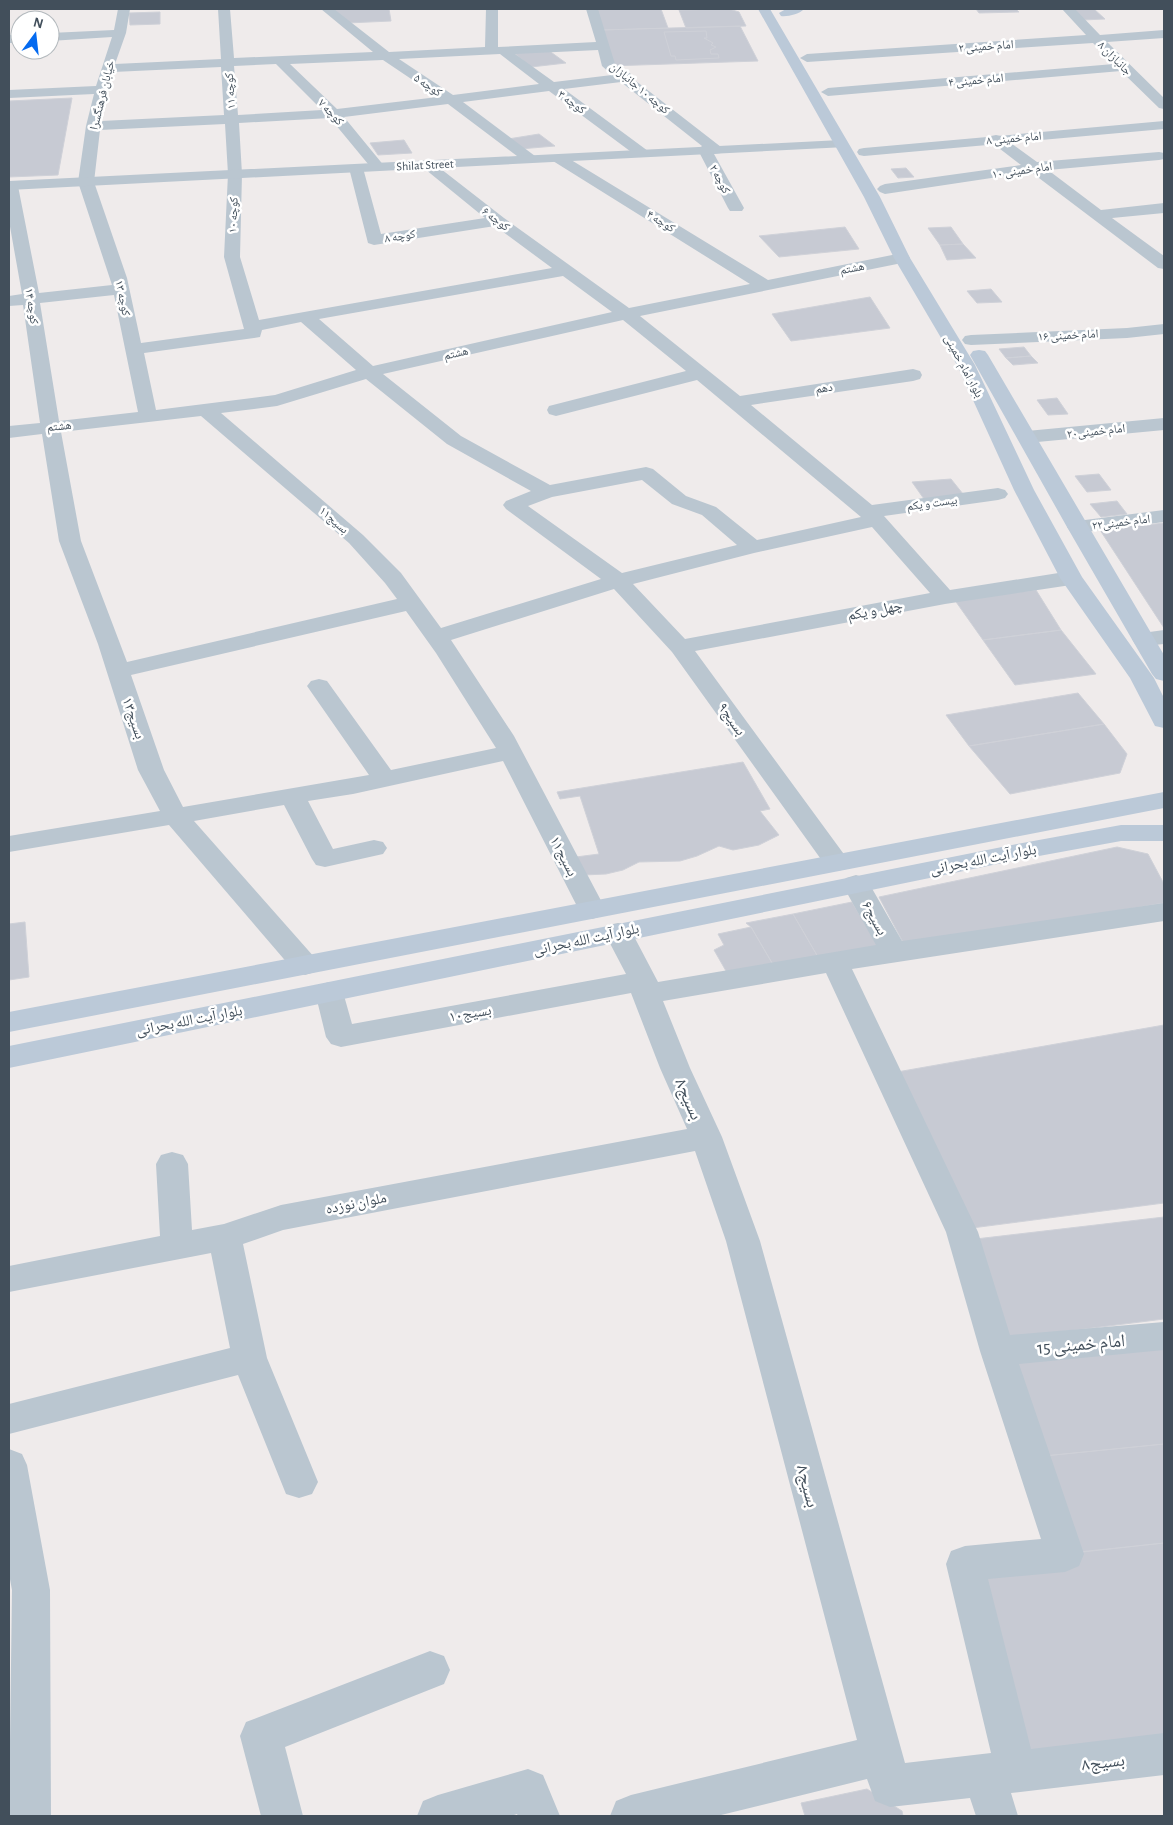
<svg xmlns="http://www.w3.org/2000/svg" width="1173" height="1825" font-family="'Alegreya Sans','Noto Naskh Arabic',sans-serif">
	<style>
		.building { fill: #c7cad3; stroke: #cfd1d8 }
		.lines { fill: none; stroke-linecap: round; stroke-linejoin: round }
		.minor { fill: #bac6d0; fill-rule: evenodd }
		.tertiary { fill: #bac6d0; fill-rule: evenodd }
		.secondary { fill: #bbc9d8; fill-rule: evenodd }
		.labels { text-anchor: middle; stroke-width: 5; stroke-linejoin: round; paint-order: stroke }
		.far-street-label { font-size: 12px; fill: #424f5b; stroke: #fff }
		.street-label { font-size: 15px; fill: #424f5b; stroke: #fff }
		.near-street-label { font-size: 18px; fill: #424f5b; stroke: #fff }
	</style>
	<rect width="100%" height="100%" fill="#efebeb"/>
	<path class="building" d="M333 9H389L391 21 347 23Z
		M596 9H661L668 28 602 30Z
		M729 9 739 12 746 26 686 28 679 10Z
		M976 9H1016L1019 12 979 13Z
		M1069 9H1094L1105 19 1082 20Z
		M160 12V24L130 25 129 13Z
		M740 26 758 61 609 66 602 30Z
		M706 31 707 38H704L713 43 711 45 716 47 710 50 711 54H718L719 58 676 60 675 56H671L664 32Z
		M548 50 566 63 531 67 514 53Z
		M72 98 58 175 9 177V101Z
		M539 134 555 146 520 149 508 139Z
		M404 140 412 153 378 155 370 143Z
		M906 168 914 177 898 178 891 169Z
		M845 227 859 249 779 257 759 236Z
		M951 227 963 244 940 245 928 228Z
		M963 244 976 258 947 260 940 245Z
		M991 289 1002 302 977 303 967 291Z
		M870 297 890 328 791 341 772 314Z
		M1024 347 1031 356 1006 358 999 349Z
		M1031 356 1038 363 1013 365 1006 358Z
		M1057 398 1068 414 1048 415 1037 400Z
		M1099 474 1111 490 1087 492 1075 476Z
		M951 479 963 494 924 499 912 482Z
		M1117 501 1127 514 1101 517 1090 504Z
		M1164 523V628L1100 530Z
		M1036 590 1061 630 983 640 954 599Z
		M1061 630 1096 674 1015 685 983 640Z
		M1078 693 1104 724 969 746 946 715Z
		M1104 724 1127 754 1120 773 1010 794 969 746Z
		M743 762 770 809 760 811 779 835 759 845 733 850 719 846 697 856 680 861 639 862 623 870 606 874 583 875 576 857 599 854 580 796 560 799 557 792Z
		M1117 847 1148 854 1164 884V903L905 946 879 897Z
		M852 902 878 946 818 957 793 914Z
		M793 914 818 957 775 968 751 927 746 923Z
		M25 922 29 977 9 980V924Z
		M751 927 775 968 730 978 714 950 724 945 718 934Z
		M1164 1025V1203L972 1228 897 1072Z
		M1164 1217V1319L1005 1339 967 1240Z
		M1164 1345V1444L1034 1457 1005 1359Z
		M1164 1444V1543L1065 1554 1034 1457Z
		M1164 1543V1745L1017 1757 965 1564Z
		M867 1789 902 1811 903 1816H805L801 1803Z"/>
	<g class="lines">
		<path class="minor" d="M118 9H130L126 33 115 64 221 59 218 9H230L234 58 373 52 321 9H334L389 52 485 47 486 9H498V47L596 42 586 9H598L615 64 631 74 632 78 721 147 723 150 721 153 714 154 744 208 742 211H730L728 208 698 150 702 146 621 82 564 89 648 151 650 154 648 157H638L549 91 463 102 535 156 537 159 535 162H525L448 104 344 117 385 167 383 170H373L330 118 239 123 242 174 240 257 259 320 552 268 495 226 374 245 368 243 349 168 351 165H361L363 168 381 234 485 218 420 165 422 162H432L504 218 629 308 750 284 553 161 551 158 553 155H563L768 280 902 253 908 255 910 258 908 261 902 263 640 316 740 396 913 369 920 371 922 375 920 379 913 381 751 405 872 505 998 488 1005 490 1008 494 1005 498 998 500 884 516 950 590 1071 571 1079 573 1082 578 1079 583 1071 585 945 604 695 651 846 857 850 863 846 869 837 871 828 869 672 652 614 589 451 640 514 736 606 910 602 916 592 919 582 916 503 761 353 794 308 801 333 849 374 840 383 842 387 848 383 854 325 867 316 865 312 859 284 805 194 821 315 958 319 965 315 972 305 975 295 972 169 825 9 852V836L160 811 138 770 98 644 59 541 42 434 9 438V426L40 423 23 305 9 306V296L22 294 9 221V182L15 183 18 186 39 293 112 285 78 182 86 126 94 94 9 98V90L96 86 112 37 50 41V33L114 30ZM598 50 602 66 612 75 554 82 515 54ZM500 54 539 84 453 95 399 59ZM383 60 438 97 337 109 290 64ZM276 64 322 110 238 115 234 66ZM221 67 224 115 101 121 113 72ZM225 124 228 174 224 257 244 329 141 343 127 278 94 182 100 130ZM563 276 612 312 373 366 319 319ZM114 295 138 412 59 421 40 303ZM623 320 686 371 549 406 547 410 549 414 556 416 697 380 861 517 757 540 716 507 686 496 653 469 646 467 550 485 461 436 383 374ZM301 322 356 370 275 395 156 410 144 353 254 338 260 337 262 330ZM366 379 447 444 531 491 506 501 503 505 506 509 601 579 441 628 401 573 363 535 221 413 277 406ZM201 416 349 543 385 583 397 599 127 662 81 541 61 432ZM642 480 672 504 702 515 737 545 622 573 528 506 552 497ZM872 527 930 593 685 639 633 584 754 553ZM406 611 436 653 496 748 391 770 327 681 319 679 311 681 307 686 369 775 183 807 164 770 131 675Z
			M1062 9H1075L1100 35 1164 30V38L1107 42 1164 98V109L1159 108 1121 71 828 96 821 92 828 88 1114 64 1093 43 807 62 800 58 807 54 1086 35Z
			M9 35H20V43H9Z
			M996 135 1001 136 1037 162 1159 152 1164 153V159L1159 160 1048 170 1101 210 1164 203V213L1112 218 1164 256V269L1158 268 1031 172 885 194 880 192 877 189 880 186 885 184 1021 165 991 142 989 139 991 136Z
			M1164 324V334L1127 338 971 345 965 344 962 340 965 336 971 335 1127 328Z
			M1164 418V430L1027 443 1020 441 1017 437 1020 433 1027 431Z
			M1164 510V522L1077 533 1070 531 1067 527 1070 523 1077 521Z
			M1164 630V644L1143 646 1135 644 1132 639 1135 634Z
			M856 875 866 878 902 941 1164 903V921L852 969 978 1232 1010 1335 1164 1322V1350L1019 1364 1084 1554 1079 1566 1065 1572 988 1579 1031 1749 1164 1733V1775L1011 1793 1018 1816H976L970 1798 890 1807 875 1801 867 1779 717 1816H610L616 1801 631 1795 857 1740 726 1241 695 1151 283 1230 243 1244 267 1358 318 1482 312 1494 299 1498 286 1494 238 1375 9 1434V1404L230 1348 211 1253 9 1292V1266L160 1236 156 1164 161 1155 172 1152 183 1155 188 1164 192 1230 224 1224 281 1205 687 1129 660 1068 631 993 341 1047 331 1044 326 1037 315 992 319 985 329 982 339 985 343 992 352 1024 626 974 604 932 608 925 618 923 628 925 658 982 876 945 842 884 846 878ZM826 973 946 1232 980 1351 1041 1539 965 1546 951 1551 946 1564 991 1753 905 1763 760 1241 722 1137 690 1068 663 1001Z
			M9 1449 22 1454 27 1465 50 1590 51 1816H9L12 1590 9 1574Z
			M430 1651 444 1656 450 1670 444 1684 285 1747 303 1816H261L240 1736 246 1722Z
			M528 1769 543 1775 560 1816H518L517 1814 511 1816H417L423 1801 438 1795Z"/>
		<path class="tertiary" d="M1164 121V129L864 156 859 155 857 152 859 149 864 148Z
			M841 140 846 141 848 144 846 147 9 190V181Z"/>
		<path class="secondary" d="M758 9H770L880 197 910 258 975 365 1034 490 1082 577 1154 678 1164 698V728L1155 726 1130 678 1060 578 1014 490 957 365 894 258 864 197Z
			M786 9H804C800 14 787 17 781 16L779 13Z
			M979 350 985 351 988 355 1164 655V681L1156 679 1152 674 1067 527 970 355 973 351Z
			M1164 792V808L9 1032V1012Z
			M1121 825H1164V841H1121L1017 860 9 1068V1046L1017 844Z"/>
	</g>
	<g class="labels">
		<g class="far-street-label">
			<text transform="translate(986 46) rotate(-4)" y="4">امام خمینی ۲</text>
			<text transform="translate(1115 58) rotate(45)" y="4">جانبازان ۸</text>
			<text transform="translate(976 80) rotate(-5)" y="4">امام خمینی ۴</text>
			<text transform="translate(428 85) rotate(34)" y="4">کوچه ۵</text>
			<text transform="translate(640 88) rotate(40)" y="4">کوچه ۱۰ جانبازان</text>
			<text transform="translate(230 91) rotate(-94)" y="4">کوچه ۱۱</text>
			<text transform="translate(102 95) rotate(-76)" y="4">خیابان فرهنگسرا</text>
			<text transform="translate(572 102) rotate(36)" y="4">کوچه ۳</text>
			<text transform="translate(331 112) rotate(47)" y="4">کوچه ۷</text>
			<text transform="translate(1014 138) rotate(-5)" y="4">امام خمینی ۸</text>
			<text transform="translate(425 165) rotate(-3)" y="4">Shilat Street</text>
			<text transform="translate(1022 170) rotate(-8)" y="4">امام خمینی ۱۰</text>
			<text transform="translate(720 179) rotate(62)" y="4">کوچه ۲</text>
			<text transform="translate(233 215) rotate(-88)" y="4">کوچه ۱۰</text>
			<text transform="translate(496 219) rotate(37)" y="4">کوچه ۶</text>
			<text transform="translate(661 221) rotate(32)" y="4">کوچه ۴</text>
			<text transform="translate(400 236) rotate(-9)" y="4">کوچه ۸</text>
			<text transform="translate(852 268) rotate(-11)" y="4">هشتم</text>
			<text transform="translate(123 298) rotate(78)" y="4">کوچه ۱۳</text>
			<text transform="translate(32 306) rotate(81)" y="4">کوچه ۱۴</text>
			<text transform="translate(1068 335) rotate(-3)" y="4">امام خمینی ۱۶</text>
			<text transform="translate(456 353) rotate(-13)" y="4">هشتم</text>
			<text transform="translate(964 366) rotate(62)" y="4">بلوار امام خمینی</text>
			<text transform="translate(824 388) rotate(-9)" y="4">دهم</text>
			<text transform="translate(59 426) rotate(-6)" y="4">هشتم</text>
			<text transform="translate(1096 431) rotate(-6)" y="4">امام خمینی۲۰</text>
			<text transform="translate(932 503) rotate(-8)" y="4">بیست و یکم</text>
			<text transform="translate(334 520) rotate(41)" y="4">بسیج۱۱</text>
			<text transform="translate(1121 522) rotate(-7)" y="4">امام خمینی۲۲</text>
		</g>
		<g class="street-label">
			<text transform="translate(875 610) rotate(-11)" y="5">چهل و یکم</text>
			<text transform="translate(134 718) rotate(71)" y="5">بسیج۱۳</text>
			<text transform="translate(732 719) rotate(54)" y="5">بسیج۹</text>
			<text transform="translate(564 856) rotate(63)" y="5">بسیج۱۱</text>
			<text transform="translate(983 859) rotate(-11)" y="5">بلوار آیت الله بحرانی</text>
			<text transform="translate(875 918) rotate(61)" y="5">بسیج۶</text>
			<text transform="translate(586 939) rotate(-12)" y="5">بلوار آیت الله بحرانی</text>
			<text transform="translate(470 1013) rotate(-10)" y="5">بسیج۱۰</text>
			<text transform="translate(189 1020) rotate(-11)" y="5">بلوار آیت الله بحرانی</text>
			<text transform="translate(356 1203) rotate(-11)" y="5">ملوان نوزده</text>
		</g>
		<g class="near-street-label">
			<text transform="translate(689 1099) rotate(66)" y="6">بسیج۸</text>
			<text transform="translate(1081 1344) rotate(-5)" y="6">امام خمینی 15</text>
			<text transform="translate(808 1486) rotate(75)" y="6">بسیج۸</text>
			<text transform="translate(1103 1762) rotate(-7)" y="6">بسیج۸</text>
		</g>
	</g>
	<rect width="1173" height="1825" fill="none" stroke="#424f5b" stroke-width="20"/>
	<g transform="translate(35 35) rotate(15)"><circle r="24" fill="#ffffff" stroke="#b3b9bd"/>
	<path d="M0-4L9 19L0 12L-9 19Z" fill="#046af0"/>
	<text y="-8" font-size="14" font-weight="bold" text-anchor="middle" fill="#424f5b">N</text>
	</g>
</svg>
